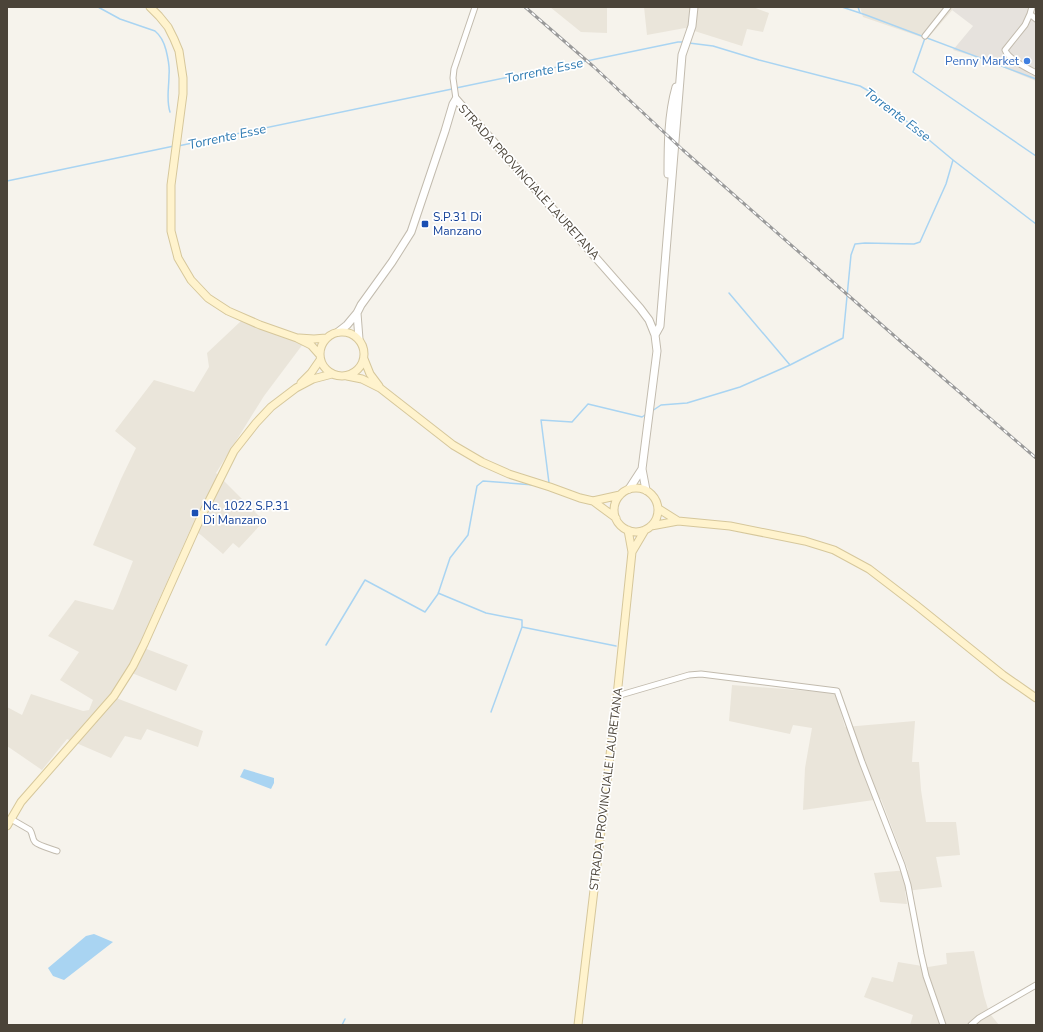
<svg xmlns="http://www.w3.org/2000/svg" width="1043" height="1032" font-family="'Nunito Sans',sans-serif">
	<style>
		.residential { fill: #eae5da }
		.industrial { fill: #e6e2dd }
		.water { fill: #a9d4f2 }
		.lines { fill: none; stroke-linecap: round; stroke-linejoin: round }
		.stream { stroke: #a9d4f2; stroke-width: 1.5 }
		.minor-casing { stroke: #c2bbae; stroke-width: 7 }
		.tertiary-casing { stroke: #c2bbae; stroke-width: 9 }
		.secondary-casing { stroke: #d6c79b; stroke-width: 9 }
		.minor { stroke: #fff; stroke-width: 5 }
		.tertiary { stroke: #fff; stroke-width: 7 }
		.secondary { stroke: #fff3cd; stroke-width: 7 }
		.rail-casing { stroke: #9a9a9a; stroke-width: 3 }
		.rail { stroke: #fff; stroke-width: 1.5; stroke-dasharray: 4.5; stroke-linecap: butt }
		.shop-dot { fill: #3f7fe0; stroke: #fff; stroke-width: 1.5 }
		.transit-dot { fill: #1a4fb4; stroke: #fff; stroke-width: 1.5 }
		.labels { text-anchor: middle; stroke-width: 3.5; stroke-linejoin: round; paint-order: stroke }
		.shop-label { font-size: 12px; fill: #366cbe; stroke: #fff; text-anchor: end }
		.street-label { font-size: 12px; fill: #4b4439; stroke: #fff }
		.transit-label { font-size: 12px; fill: #164399; stroke: #fff; text-anchor: start }
		.water-label { font-size: 13px; font-style: italic; fill: #2e7ab2; stroke: #fff }
	</style>
	<rect width="100%" height="100%" fill="#f6f3ec"/>
	<path class="residential" d="M550 7H607V33L581 32Z
		M644 7H753L769 13 763 32 747 29 742 46 685 28 647 35Z
		M860 7H955L927 39 863 17Z
		M241 321 303 344 264 396 216 473 264 521 239 548 233 543 223 554 201 535 191 528 153 613 146 633 139 646 188 665 176 691 127 671 116 698 203 731 198 747 147 729 141 740 125 736 111 758 67 739 42 770 7 746V707L22 715 31 694 83 711 89 710 93 700 60 680 79 652 48 636 75 600 113 610 116 604 133 561 93 545 121 479 136 448 115 431 154 380 194 392 209 367 207 353Z
		M732 685 835 693 845 727 915 721 912 762H919L921 790 926 822H956L960 855 936 857 942 887 905 891 907 904 880 902 874 873 908 870 881 799 803 810 805 768 812 728 793 725 790 734 729 721Z
		M974 951 984 996 988 1009 991 1015 999 1025H910L913 1015 864 997 872 977 893 982 898 962 928 967 947 964 946 953Z"/>
	<path class="industrial" d="M955 7H1036V81L983 59 953 50 973 26 952 10Z"/>
	<path class="water" d="M244 769 274 778V783L271 789 240 777Z
		M94 934 113 942 64 980 53 976 48 968 86 936Z"/>
	<g class="lines">
		<path class="stream" d="M98 7 120 19 155 31C161 36 164 42 166 50 168 58 170 66 169 75 169 88 166 100 170 112
			M842 7 866 15 1036 79
			M858 7 860 13
			M925 38 913 72 1036 156
			M689 43 713 46 759 60 860 86 874 94 953 160 1036 224
			M456 88 678 42H683
			M178 146 452 89
			M7 181 174 146
			M729 293 790 365
			M652 411 661 405 687 403 740 387 790 365 843 338 851 255 855 244 865 243 914 244 920 242 946 184 953 160
			M549 483 541 420 572 422 588 404 642 417 645 415
			M438 593 486 613 522 620V627L491 712
			M522 627 616 646
			M326 645 365 580 425 612 438 594 450 558 468 535 477 486 483 481 534 485
			M342 1025 345 1019"/>
		<g class="minor-casing">
			<path id="minor" d="M1032 7 1030 14 1036 19
				M1030 14 1025 25 1005 50C1008 59 1027 68 1036 73
				M925 36 948 7
				M456 99 453 78 454 69 475 7
				M617 696 689 675 701 674 837 691 862 762 902 865 908 885 921 954 926 976 943 1025
				M11 819 30 830C33 834 32 839 35 842 39 846 52 849 57 851
				M971 1025 979 1018 1036 985"/>
		</g>
		<g class="tertiary-casing">
			<path id="tertiary" d="M668 174C668 146 668 115 676 87
				M357 313 359 339
				M338 332 347 325 357 313 361 305 392 262 411 232 445 131 453 104 456 99 640 308 649 320 655 335 657 351 642 469 646 490
				M655 335 660 326 661 313 682 55 692 26 694 7
				M629 489 642 469"/>
		</g>
		<g class="secondary-casing">
			<path id="secondary" d="M150 7 159 16 168 27 174 39 179 51 183 78V94L171 185V231L178 258 191 280 208 298 228 311 260 325 297 338 311 345 319 354
				M320 354a22 22 0 1 1 44 0a22 22 0 1 1-44 0Z
				M299 338 314 339 326 338
				M364 359 370 374 379 386
				M347 376 362 379 380 388 453 445 482 462 509 474 550 487 580 498 593 501 616 518
				M301 383 311 373 320 360
				M614 510a22 22 0 1 1 44 0a22 22 0 1 1-44 0Z
				M593 501 620 495
				M659 509 678 521
				M651 526 678 521 730 526 805 541 834 550 869 569 916 605 1003 675 1036 698
				M632 552 645 530
				M7 826 21 802 114 696 133 666 144 644 200 519 234 451 256 423 271 407 296 388 313 379 332 374
				M578 1025 617 696 632 552 628 530"/>
		</g>
		<use href="#minor" class="minor"/>
		<use href="#tertiary" class="tertiary"/>
		<use href="#secondary" class="secondary"/>
		<g class="rail-casing">
			<path id="rail" d="M525 7 594 67 683 150 899 340 1036 458"/>
		</g>
		<use href="#rail" class="rail"/>
	</g>
	<circle class="shop-dot" cx="1027" cy="61" r="4"/>
	<g class="transit-dot">
		<rect x="421" y="220" width="8" height="8" rx="2"/>
		<rect x="191" y="509" width="8" height="8" rx="2"/>
	</g>
	<g class="labels">
		<g class="shop-label">
			<text x="1019" y="65">Penny Market</text>
		</g>
		<g class="street-label">
			<text transform="translate(529 182) rotate(48)" y="4">STRADA PROVINCIALE LAURETANA</text>
			<text transform="translate(606 789) rotate(-83)" y="4">STRADA PROVINCIALE LAURETANA</text>
		</g>
		<g class="transit-label">
			<text x="433" y="221">S.P.31 Di<tspan x="433" dy="14">Manzano</tspan></text>
			<text x="203" y="510">Nc. 1022 S.P.31<tspan x="203" dy="14">Di Manzano</tspan></text>
		</g>
		<g class="water-label">
			<text transform="translate(544 70) rotate(-12)" y="5">Torrente Esse</text>
			<text transform="translate(898 114) rotate(37)" y="5">Torrente Esse</text>
			<text transform="translate(227 136) rotate(-12)" y="5">Torrente Esse</text>
		</g>
	</g>
	<rect width="1043" height="1032" fill="none" stroke="#4b4439" stroke-width="16"/>
</svg>
